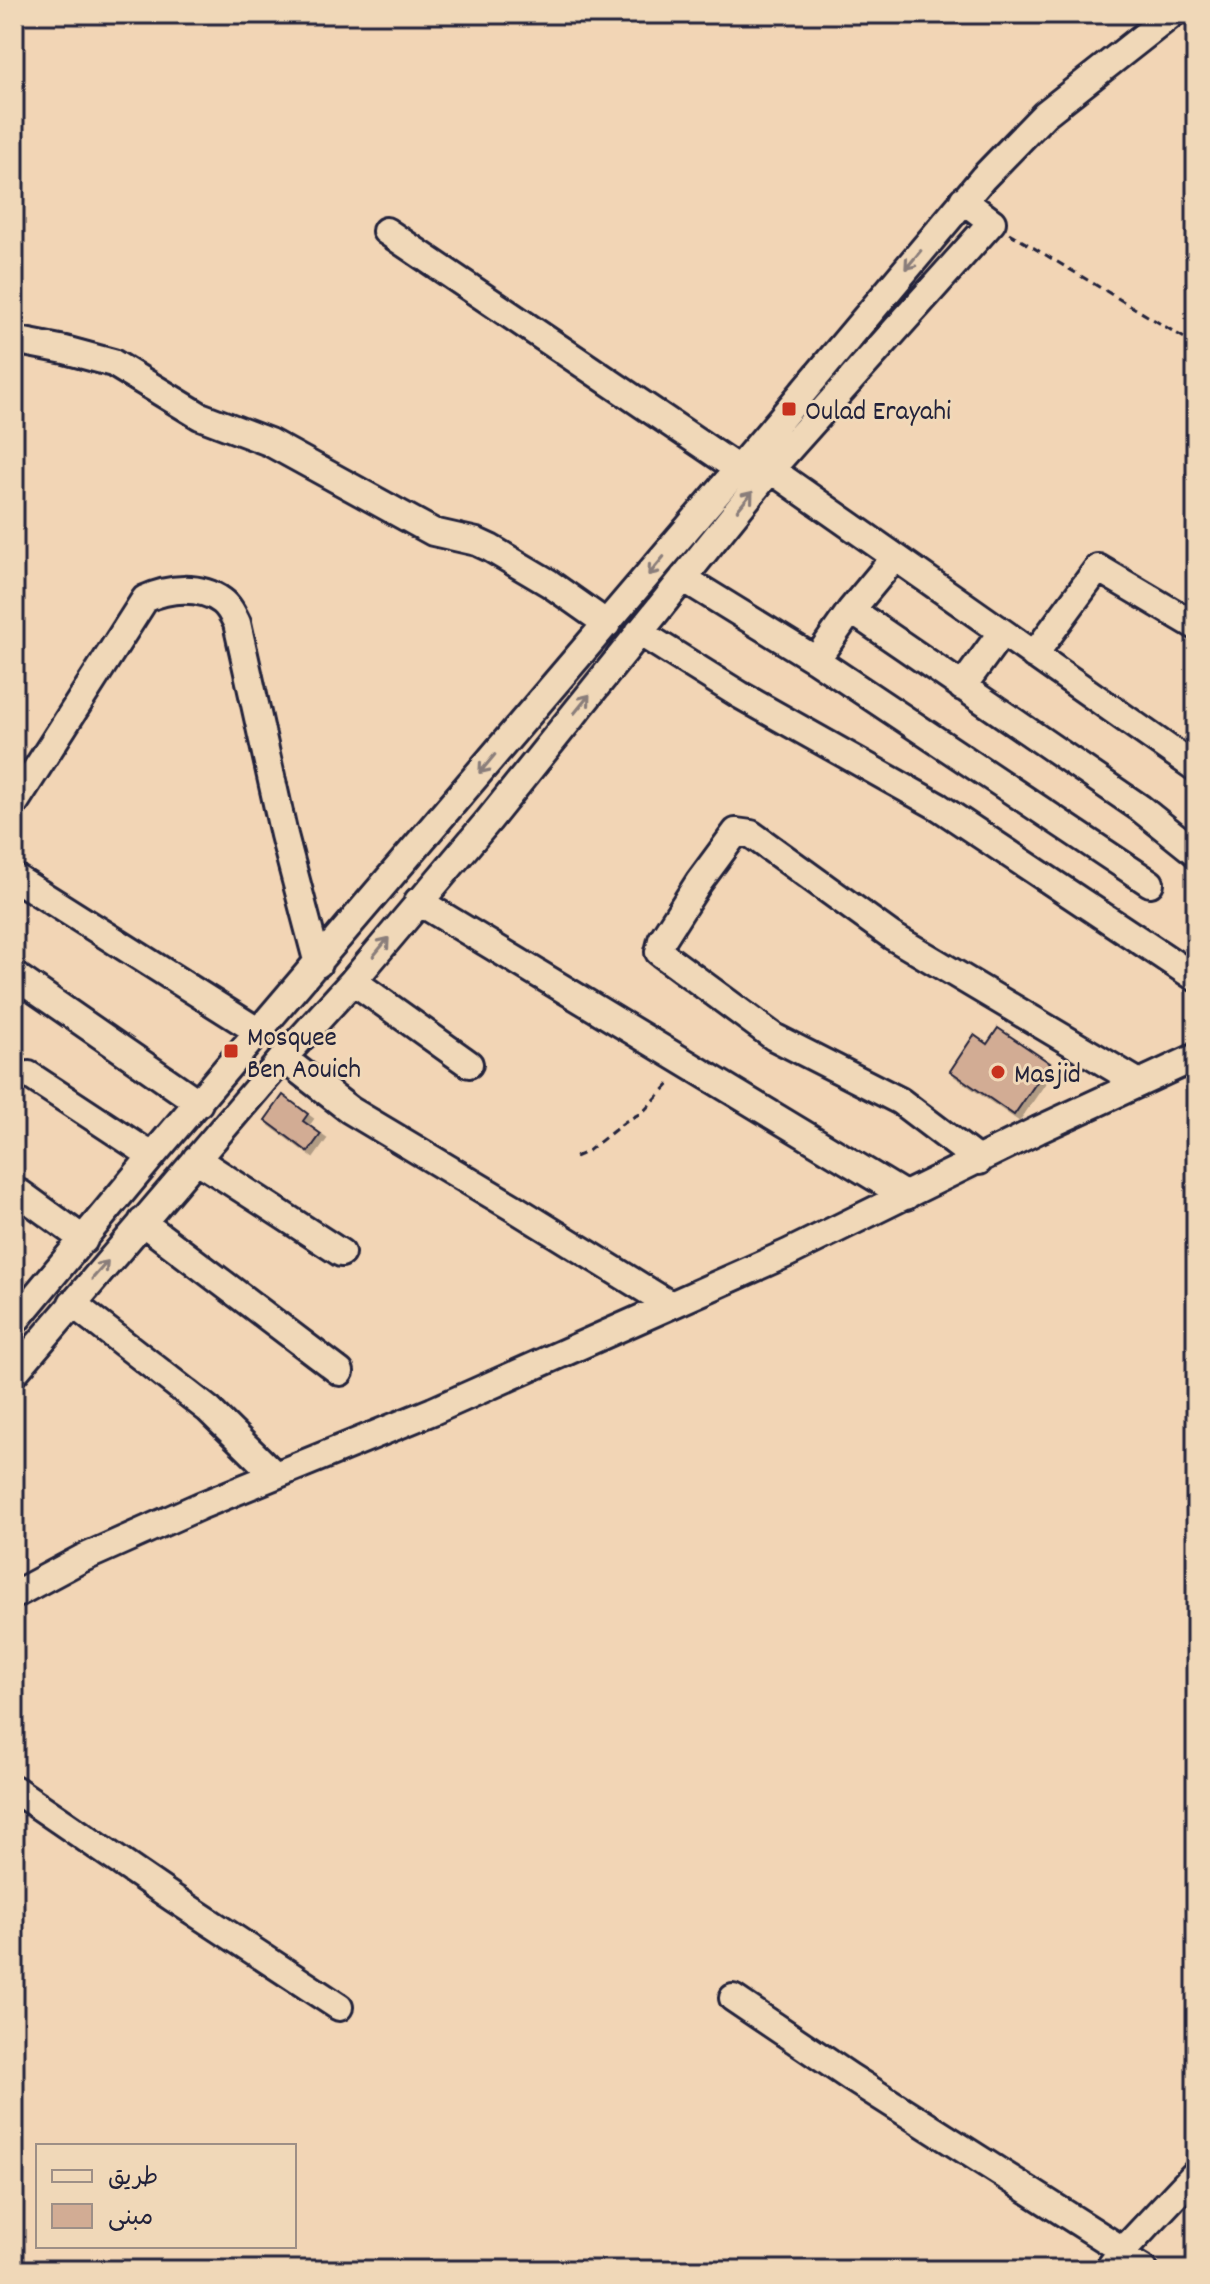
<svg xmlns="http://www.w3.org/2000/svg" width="1210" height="2284" font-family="Dekko,'Playpen Sans Arabic',sans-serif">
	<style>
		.building { fill: #d2ac94; stroke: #22223b; stroke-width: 2; filter: url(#shadow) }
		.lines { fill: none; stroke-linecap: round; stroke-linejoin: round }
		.minor-casing { stroke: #22223b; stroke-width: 32 }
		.path { stroke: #22223b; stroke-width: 3; stroke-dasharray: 8 6; stroke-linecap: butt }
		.minor { stroke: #f0d8b8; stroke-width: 26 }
		.oneway { stroke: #897d7a }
		.poi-dot { fill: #c8321e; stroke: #f0d8b8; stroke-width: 3 }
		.labels { text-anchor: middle; stroke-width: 6; stroke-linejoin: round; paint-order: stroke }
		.poi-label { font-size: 28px; fill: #22223b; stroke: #f0d8b8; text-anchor: start }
	</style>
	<defs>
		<filter id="shadow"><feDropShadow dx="5" dy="5" stdDeviation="0" flood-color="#0004"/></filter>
	</defs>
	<rect width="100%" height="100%" fill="#f2d5b5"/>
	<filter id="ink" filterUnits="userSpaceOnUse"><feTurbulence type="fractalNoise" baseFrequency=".0125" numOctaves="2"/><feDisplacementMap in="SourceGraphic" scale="16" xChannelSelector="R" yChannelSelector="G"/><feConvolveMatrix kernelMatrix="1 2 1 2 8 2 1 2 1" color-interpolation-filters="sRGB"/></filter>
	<g filter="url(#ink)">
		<path class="building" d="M998 1028 1050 1063 1014 1115 950 1071 974 1035 987 1044Z
			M283 1095 308 1114 303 1121 321 1134 308 1152 265 1120Z"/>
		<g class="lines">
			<g class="minor-casing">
				<path id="minor" d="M386 231 738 469
					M14 340 65 350 113 363 200 416 269 442 433 532 477 542 490 548 549 583 607 624
					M757 460 1196 768
					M683 578 816 660 851 610 895 557
					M851 610 1140 808 1196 853
					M639 632 740 695 939 807 1196 978
					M1034 655 1098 568 1196 626
					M816 660 1150 883
					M962 687 1002 632
					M14 804 145 599C168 588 200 585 222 601 229 606 233 615 237 623L284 835 318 964
					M14 877 259 1032
					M418 901 906 1196
					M14 975 199 1103
					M353 981 469 1064
					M283 1058 350 1110 514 1208 669 1304
					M29 1075 152 1156
					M196 1159 341 1253
					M979 1161 900 1101 774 1037 659 952 662 940 699 882 736 832 751 834 892 936 1139 1083
					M14 1191 21 1194 84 1240
					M142 1222 340 1372
					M72 1303 209 1410 274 1474
					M14 1322 152 1156 767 435 983 178 1045 114 1172 14
					M14 1373 283 1058 353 981 489 820 770 470 992 222 963 200
					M14 1595 81 1559 200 1506 433 1411 788 1253 1038 1130 1196 1057
					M14 1789 173 1898 339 2007
					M733 1998 850 2077 1124 2251
					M1119 2255 1144 2270
					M1108 2270 1119 2255 1196 2173"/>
			</g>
			<path class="path" d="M1009 233 1196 345
				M575 1157 587 1152 626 1121 643 1112 672 1081"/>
			<use href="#minor" class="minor"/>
		</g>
		<defs><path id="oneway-shaft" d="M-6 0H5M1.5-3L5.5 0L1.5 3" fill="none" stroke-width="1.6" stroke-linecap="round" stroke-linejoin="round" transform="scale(2)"/></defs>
		<g class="oneway">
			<use href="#oneway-shaft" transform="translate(913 260) rotate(130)"/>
			<use href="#oneway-shaft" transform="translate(745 501) rotate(-51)"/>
			<use href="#oneway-shaft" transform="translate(656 566) rotate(130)"/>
			<use href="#oneway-shaft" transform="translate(582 704) rotate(-51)"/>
			<use href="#oneway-shaft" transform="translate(487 764) rotate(130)"/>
			<use href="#oneway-shaft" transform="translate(381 947) rotate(-50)"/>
			<use href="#oneway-shaft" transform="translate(100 1270) rotate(-49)"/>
		</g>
	</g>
	<g class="poi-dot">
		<rect x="781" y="401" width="16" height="16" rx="4"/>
		<rect x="223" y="1043" width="16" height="16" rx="4"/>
		<circle cx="998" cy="1072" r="8"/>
	</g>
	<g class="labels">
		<g class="poi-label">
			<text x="805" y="419">Oulad Erayahi</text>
			<text x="247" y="1045">Mosquee<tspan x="247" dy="32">Ben Aouich</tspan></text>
			<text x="1014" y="1082">Masjid</text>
		</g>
	</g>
	<rect width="1210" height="2284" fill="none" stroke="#f0d8b8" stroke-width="48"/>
	<rect x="24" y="24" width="1162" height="2236" fill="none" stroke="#22223b" stroke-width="3" filter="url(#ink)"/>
	<rect x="36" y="2144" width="260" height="104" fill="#f0d8b8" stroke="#9e8f86" stroke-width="2"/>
	<rect x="52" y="2170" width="40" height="12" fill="#f0d8b8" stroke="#9e8f86" stroke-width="2"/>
	<text x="108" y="2184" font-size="24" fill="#22223b">طريق</text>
	<rect x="52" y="2204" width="40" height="24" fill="#d2ac94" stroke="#9e8f86" stroke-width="2"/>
	<text x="108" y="2224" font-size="24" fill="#22223b">مبنى</text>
</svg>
